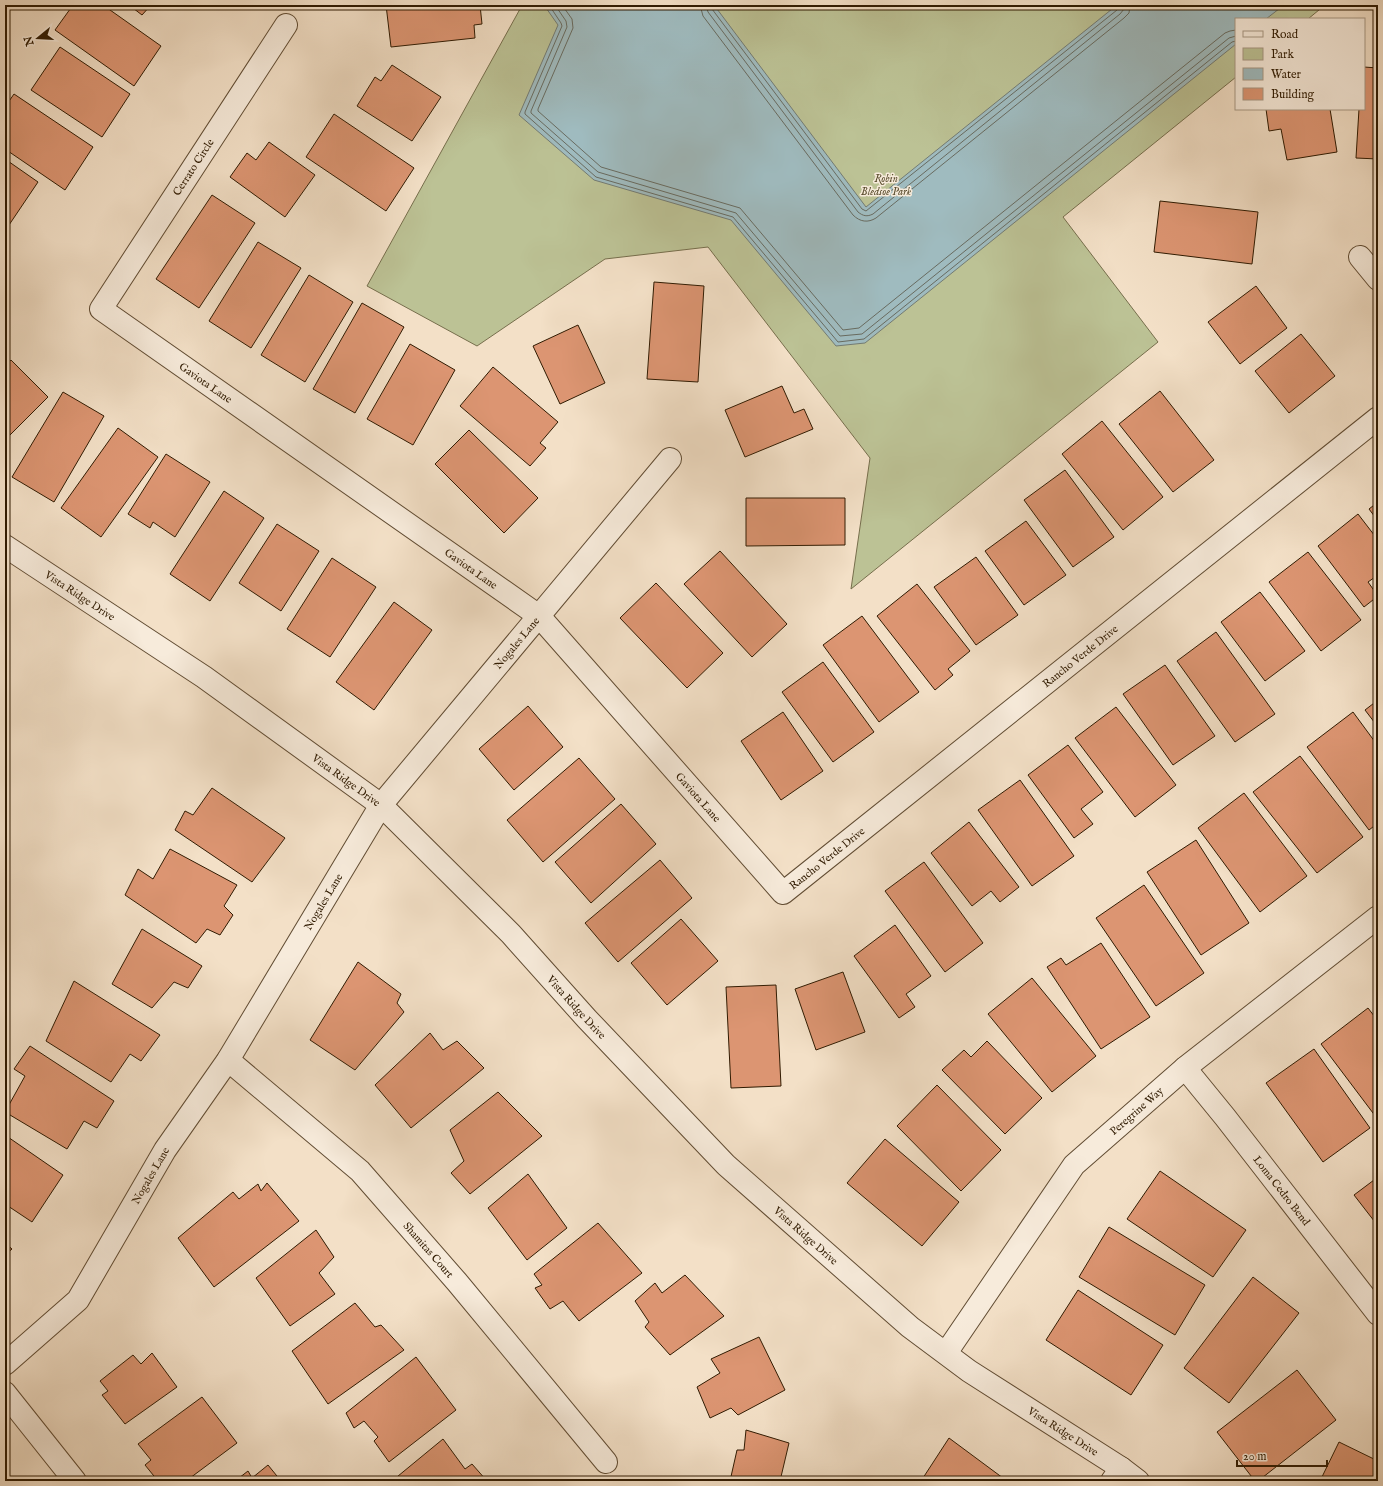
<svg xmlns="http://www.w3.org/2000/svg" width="1383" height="1486" font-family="'IM FELL English',serif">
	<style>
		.green { fill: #bcc295; stroke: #766e4c }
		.water { fill: #9fbbbf; stroke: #737b73 }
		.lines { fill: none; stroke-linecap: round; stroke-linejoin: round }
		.shore { stroke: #686b60; stroke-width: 1 }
		.building { fill: #dc9572; stroke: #301b02 }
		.minor-casing { stroke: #614c33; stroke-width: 24 }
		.tertiary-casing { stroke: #614c33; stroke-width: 24 }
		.minor { stroke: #f7ebdb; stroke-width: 22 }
		.tertiary { stroke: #f7ebdb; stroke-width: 22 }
		.labels { text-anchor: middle; stroke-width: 3; stroke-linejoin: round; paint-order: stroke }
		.street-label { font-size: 11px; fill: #301b02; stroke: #f7ebdb }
		.park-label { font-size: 11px; font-style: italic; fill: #5a4d2e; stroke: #f7ebdb }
	</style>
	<rect width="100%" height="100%" fill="#f3e0c7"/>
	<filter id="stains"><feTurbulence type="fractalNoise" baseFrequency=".005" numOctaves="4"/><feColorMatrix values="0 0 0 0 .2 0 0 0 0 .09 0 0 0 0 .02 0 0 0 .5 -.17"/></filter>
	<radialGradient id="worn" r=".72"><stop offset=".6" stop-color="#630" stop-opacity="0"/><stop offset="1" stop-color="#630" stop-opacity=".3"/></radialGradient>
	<path class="green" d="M517 5H1325L1308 19H1236V77L1063 217 1158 342 851 589 870 458 708 247 605 259 477 346 367 286 520 9Z"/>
	<path class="water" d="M544 5H714L866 207 1117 5H1284L1266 19H1236V44L865 343 836 346 731 220 594 180 519 115 558 25Z"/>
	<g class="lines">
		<path class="shore" d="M549 5 561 23 562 26 525 112V114L596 177 733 217 838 342 864 339 1232 42 1236 41
			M555 5 566 21 567 27 531 111V113L598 172 736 213 840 336 862 334 1229 38 1236 36
			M562 5 572 19 573 28 538 109V111L601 167 740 208 843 330 859 328 1225 33 1230 31 1236 30
			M700 5 703 16 853 215C860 222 868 223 876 218L1124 18 1129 13 1130 5
			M706 5 708 12 858 212C863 216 867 217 873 214L1120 14 1124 9V5
			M711 5 712 9 862 209 866 211 1117 10 1119 5"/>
	</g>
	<path class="building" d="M73 5H103L161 46 134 86 55 30Z
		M129 5H151L142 15Z
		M386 5H480L482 24 474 25 475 38 391 47Z
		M60 47 130 94 102 137 31 90Z
		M392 65 441 97 412 141 357 106 375 77 381 81Z
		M1364 67 1378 68V159L1356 158 1359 109H1364Z
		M14 94 93 147 65 190 5 149V107Z
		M1266 109H1330L1337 152 1287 160 1281 129 1269 131Z
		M334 114 414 168 386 211 306 157Z
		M269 142 315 175 285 217 230 177 247 153 256 160Z
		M5 159 38 182 9 225 5 221Z
		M212 195 255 223 199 308 156 279Z
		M1160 201 1258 212 1252 264 1154 252Z
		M258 242 301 268 251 348 209 321Z
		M309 275 353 302 305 382 261 355Z
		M654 282 704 286 698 382 647 379Z
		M1256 286 1287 328 1240 364 1208 322Z
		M362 303 404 327 355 413 313 389Z
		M578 325 605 383 560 404 533 346Z
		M1301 334 1335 376 1289 413 1255 371Z
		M410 344 455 370 413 445 367 419Z
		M11 360 48 397 5 440V366Z
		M493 367 558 422 540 443 546 448 530 466 460 406Z
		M782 386 794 413 804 409 813 429 745 457 725 410Z
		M1160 391 1214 460 1173 492 1119 424Z
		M63 392 104 416 54 502 12 477Z
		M1102 421 1163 497 1123 530 1062 454Z
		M118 428 158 457 101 537 61 508Z
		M469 430 538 498 504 533 435 464Z
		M166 454 210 482 175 537 153 522 150 528 128 514Z
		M1065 470 1114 537 1073 567 1024 500Z
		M224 491 264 518 210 601 170 574Z
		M746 498H845V545L746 546Z
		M1378 502V521L1369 509Z
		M1358 514 1378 540V575L1368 582 1378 596 1364 607 1318 546Z
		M1026 521 1066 575 1024 605 985 551Z
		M277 524 319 551 281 611 239 583Z
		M720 551 787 624 752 657 684 584Z
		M1308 552 1361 620 1321 651 1269 582Z
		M976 557 1018 615 976 645 934 587Z
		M332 558 376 587 330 657 287 629Z
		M656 583 723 653 687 688 620 618Z
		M917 584 970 651 948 669 953 675 935 690 877 616Z
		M1260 592 1305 651 1265 681 1221 622Z
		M394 602 432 630 374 710 336 682Z
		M862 616 919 692 879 722 823 645Z
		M1216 632 1275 714 1235 742 1177 661Z
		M823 662 874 732 833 762 782 692Z
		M1165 665 1215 736 1173 765 1123 694Z
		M1378 700V727L1365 710Z
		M528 706 563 747 514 790 479 749Z
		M1116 707 1176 785 1135 817 1075 738Z
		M783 712 823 771 781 800 741 741Z
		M1353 712 1378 746V823L1369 830 1307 747Z
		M1068 745 1103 792 1081 809 1093 824 1074 838 1028 775Z
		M1300 756 1363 837 1317 873 1253 792Z
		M579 758 615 799 543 862 507 820Z
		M1020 780 1074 856 1032 886 978 810Z
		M212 788 285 838 252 882 175 830 185 811 193 815Z
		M1244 793 1307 876 1260 912 1198 828Z
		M621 804 656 844 591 903 555 862Z
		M969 822 1019 887 1000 902 991 891 972 906 931 853Z
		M1196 840 1249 923 1201 955 1147 872Z
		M170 849 237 885 224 906 233 915 220 935 207 929 196 943 125 895 138 869 153 879Z
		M660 860 692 898 618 962 585 923Z
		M924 862 983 943 945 972 885 891Z
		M1144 885 1204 973 1156 1006 1096 918Z
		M681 919 718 961 667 1005 631 963Z
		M895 925 931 976 906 994 915 1007 899 1018 854 956Z
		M142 929 202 966 188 988 174 982 152 1008 112 984Z
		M1101 943 1150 1017 1101 1049 1047 967 1061 958 1066 965Z
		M358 962 401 994 397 1003 404 1012 355 1070 310 1040Z
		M843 972 865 1032 816 1050 795 989Z
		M1032 978 1096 1056 1052 1092 988 1014Z
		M74 981 160 1035 141 1061 130 1054 111 1082 46 1041Z
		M776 985 781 1086 731 1088 726 987Z
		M1368 1008 1378 1021V1116L1376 1117 1321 1044Z
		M430 1033 443 1050 457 1041 484 1068 411 1128 375 1085Z
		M987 1041 1042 1098 1005 1134 942 1070 964 1050 971 1057Z
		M30 1046 114 1101 97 1128 84 1121 67 1149 5 1112 25 1076 14 1069Z
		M1314 1049 1370 1128 1323 1162 1266 1083Z
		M937 1085 1001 1150 961 1191 897 1126Z
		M498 1092 542 1136 470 1194 451 1173 464 1161 450 1130Z
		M5 1135 63 1175 32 1222 5 1204Z
		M885 1139 959 1202 922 1246 847 1183Z
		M1160 1171 1246 1230 1213 1277 1127 1219Z
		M528 1174 567 1228 527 1260 488 1208Z
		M1378 1177V1226L1354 1195Z
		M267 1183 299 1221 214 1287 178 1238 233 1192 239 1199 258 1184 261 1191Z
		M598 1223 642 1273 579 1321 563 1301 550 1309 535 1288 542 1285 534 1274Z
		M1109 1227 1205 1285 1175 1335 1079 1277Z
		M316 1230 334 1257 319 1273 335 1294 290 1326 256 1278Z
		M5 1243 12 1249 5 1255Z
		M685 1275 724 1316 670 1355 645 1327 649 1322 635 1301 655 1283 662 1293Z
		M1253 1277 1299 1313 1229 1403 1184 1368Z
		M1078 1290 1163 1345 1131 1395 1046 1340Z
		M355 1303 375 1327 381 1325 404 1350 328 1404 292 1351Z
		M759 1337 785 1390 738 1415 731 1408 710 1418 697 1387 720 1373 711 1359Z
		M152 1353 177 1387 125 1424 102 1395 108 1391 100 1381 133 1355 141 1364Z
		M416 1357 456 1410 389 1462 374 1441 378 1437 364 1421 354 1428 346 1413Z
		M1297 1370 1336 1420 1258 1481H1255L1217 1432Z
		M202 1397 237 1443 186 1481H158L145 1465 151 1460 138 1444Z
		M746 1430 789 1443 780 1481H730L737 1450H744Z
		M949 1438 1007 1481H921Z
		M443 1439 465 1469 472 1464 487 1481H392Z
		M1339 1442 1378 1461V1481H1320Z
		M268 1465 281 1481H235L248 1471 252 1478Z"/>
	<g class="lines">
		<g class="minor-casing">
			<g id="minor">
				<path id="s1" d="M286 25 101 309 539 616 783 893 1378 418"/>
				<path d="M1360 257 1378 279"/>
				<path id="s2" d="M228 1060 360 1171 457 1282 606 1462"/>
				<path id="s3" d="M1185 1068 1225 1117 1378 1314"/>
				<path id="s4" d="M946 1353 1074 1165 1185 1068 1378 917"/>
				<path id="s5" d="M5 1364 78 1300 165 1150 228 1060 381 805 670 459"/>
				<path d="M5 1393 75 1481"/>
				<path d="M1112 1481 1121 1468"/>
			</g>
		</g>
		<g class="tertiary-casing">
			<g id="tertiary">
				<path id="s6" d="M5 546 204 677 381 805 511 934 587 1019 726 1165 910 1327 969 1371 1121 1468 1138 1481"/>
			</g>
		</g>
		<use href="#minor" class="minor"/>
		<use href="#tertiary" class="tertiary"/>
	</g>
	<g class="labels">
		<g class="street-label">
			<text transform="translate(193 167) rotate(-57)" y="4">Cerrato Circle</text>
			<text dy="4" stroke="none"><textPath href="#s1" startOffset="467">Gaviota Lane</textPath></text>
			<text dy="4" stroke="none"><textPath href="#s1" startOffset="791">Gaviota Lane</textPath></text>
			<text dy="4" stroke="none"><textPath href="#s6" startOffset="90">Vista Ridge Drive</textPath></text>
			<text dy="4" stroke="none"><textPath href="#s5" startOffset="889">Nogales Lane</textPath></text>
			<text dy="4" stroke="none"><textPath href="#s1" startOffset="1623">Rancho Verde Drive</textPath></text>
			<text dy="4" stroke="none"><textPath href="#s6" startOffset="414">Vista Ridge Drive</textPath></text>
			<text dy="4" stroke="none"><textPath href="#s1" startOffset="1115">Gaviota Lane</textPath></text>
			<text dy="4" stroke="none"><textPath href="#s1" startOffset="1299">Rancho Verde Drive</textPath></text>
			<text dy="4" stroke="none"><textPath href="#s5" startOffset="565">Nogales Lane</textPath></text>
			<text dy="4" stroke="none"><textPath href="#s6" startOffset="738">Vista Ridge Drive</textPath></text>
			<text dy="4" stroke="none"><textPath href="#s4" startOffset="310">Peregrine Way</textPath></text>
			<text dy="4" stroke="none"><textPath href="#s5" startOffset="241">Nogales Lane</textPath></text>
			<text dy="4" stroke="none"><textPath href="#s3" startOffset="156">Loma Cedro Bend</textPath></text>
			<text dy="4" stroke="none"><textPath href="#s6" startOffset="1062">Vista Ridge Drive</textPath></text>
			<text dy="4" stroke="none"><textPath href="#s2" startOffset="277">Shamitas Court</textPath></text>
			<text dy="4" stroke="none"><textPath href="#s6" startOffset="1386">Vista Ridge Drive</textPath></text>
		</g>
		<g class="park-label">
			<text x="886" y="182">Robin<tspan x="886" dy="13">Bledsoe Park</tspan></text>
		</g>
	</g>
	<rect width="1383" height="1486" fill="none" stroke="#f3e0c7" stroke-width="20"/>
	<rect x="6" y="6" width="1371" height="1474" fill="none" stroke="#301b02" stroke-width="2"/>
	<rect x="10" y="10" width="1363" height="1466" fill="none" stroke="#301b02"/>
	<rect x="1235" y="18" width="130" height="92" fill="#f7ebdb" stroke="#a79884"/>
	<rect x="1243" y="31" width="20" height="6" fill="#f7ebdb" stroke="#a79884"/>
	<text x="1271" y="38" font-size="12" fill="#301b02">Road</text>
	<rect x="1243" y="48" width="20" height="12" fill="#bcc295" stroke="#a79884"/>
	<text x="1271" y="58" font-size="12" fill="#301b02">Park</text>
	<rect x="1243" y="68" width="20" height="12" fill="#9fbbbf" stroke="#a79884"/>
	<text x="1271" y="78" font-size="12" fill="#301b02">Water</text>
	<rect x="1243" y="88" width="20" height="12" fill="#dc9572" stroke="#a79884"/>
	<text x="1271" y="98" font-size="12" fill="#301b02">Building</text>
	<g transform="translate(38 38) rotate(252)" stroke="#f7ebdb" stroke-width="3" paint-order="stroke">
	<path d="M0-3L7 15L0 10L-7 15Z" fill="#301b02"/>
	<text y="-6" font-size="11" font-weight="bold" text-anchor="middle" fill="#301b02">N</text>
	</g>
	<path d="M1237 1460v6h90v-6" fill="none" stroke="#301b02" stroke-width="2"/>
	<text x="1243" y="1460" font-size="12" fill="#301b02" stroke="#f7ebdb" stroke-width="3" paint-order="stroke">20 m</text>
	<rect width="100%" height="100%" filter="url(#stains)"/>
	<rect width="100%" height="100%" fill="url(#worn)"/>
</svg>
